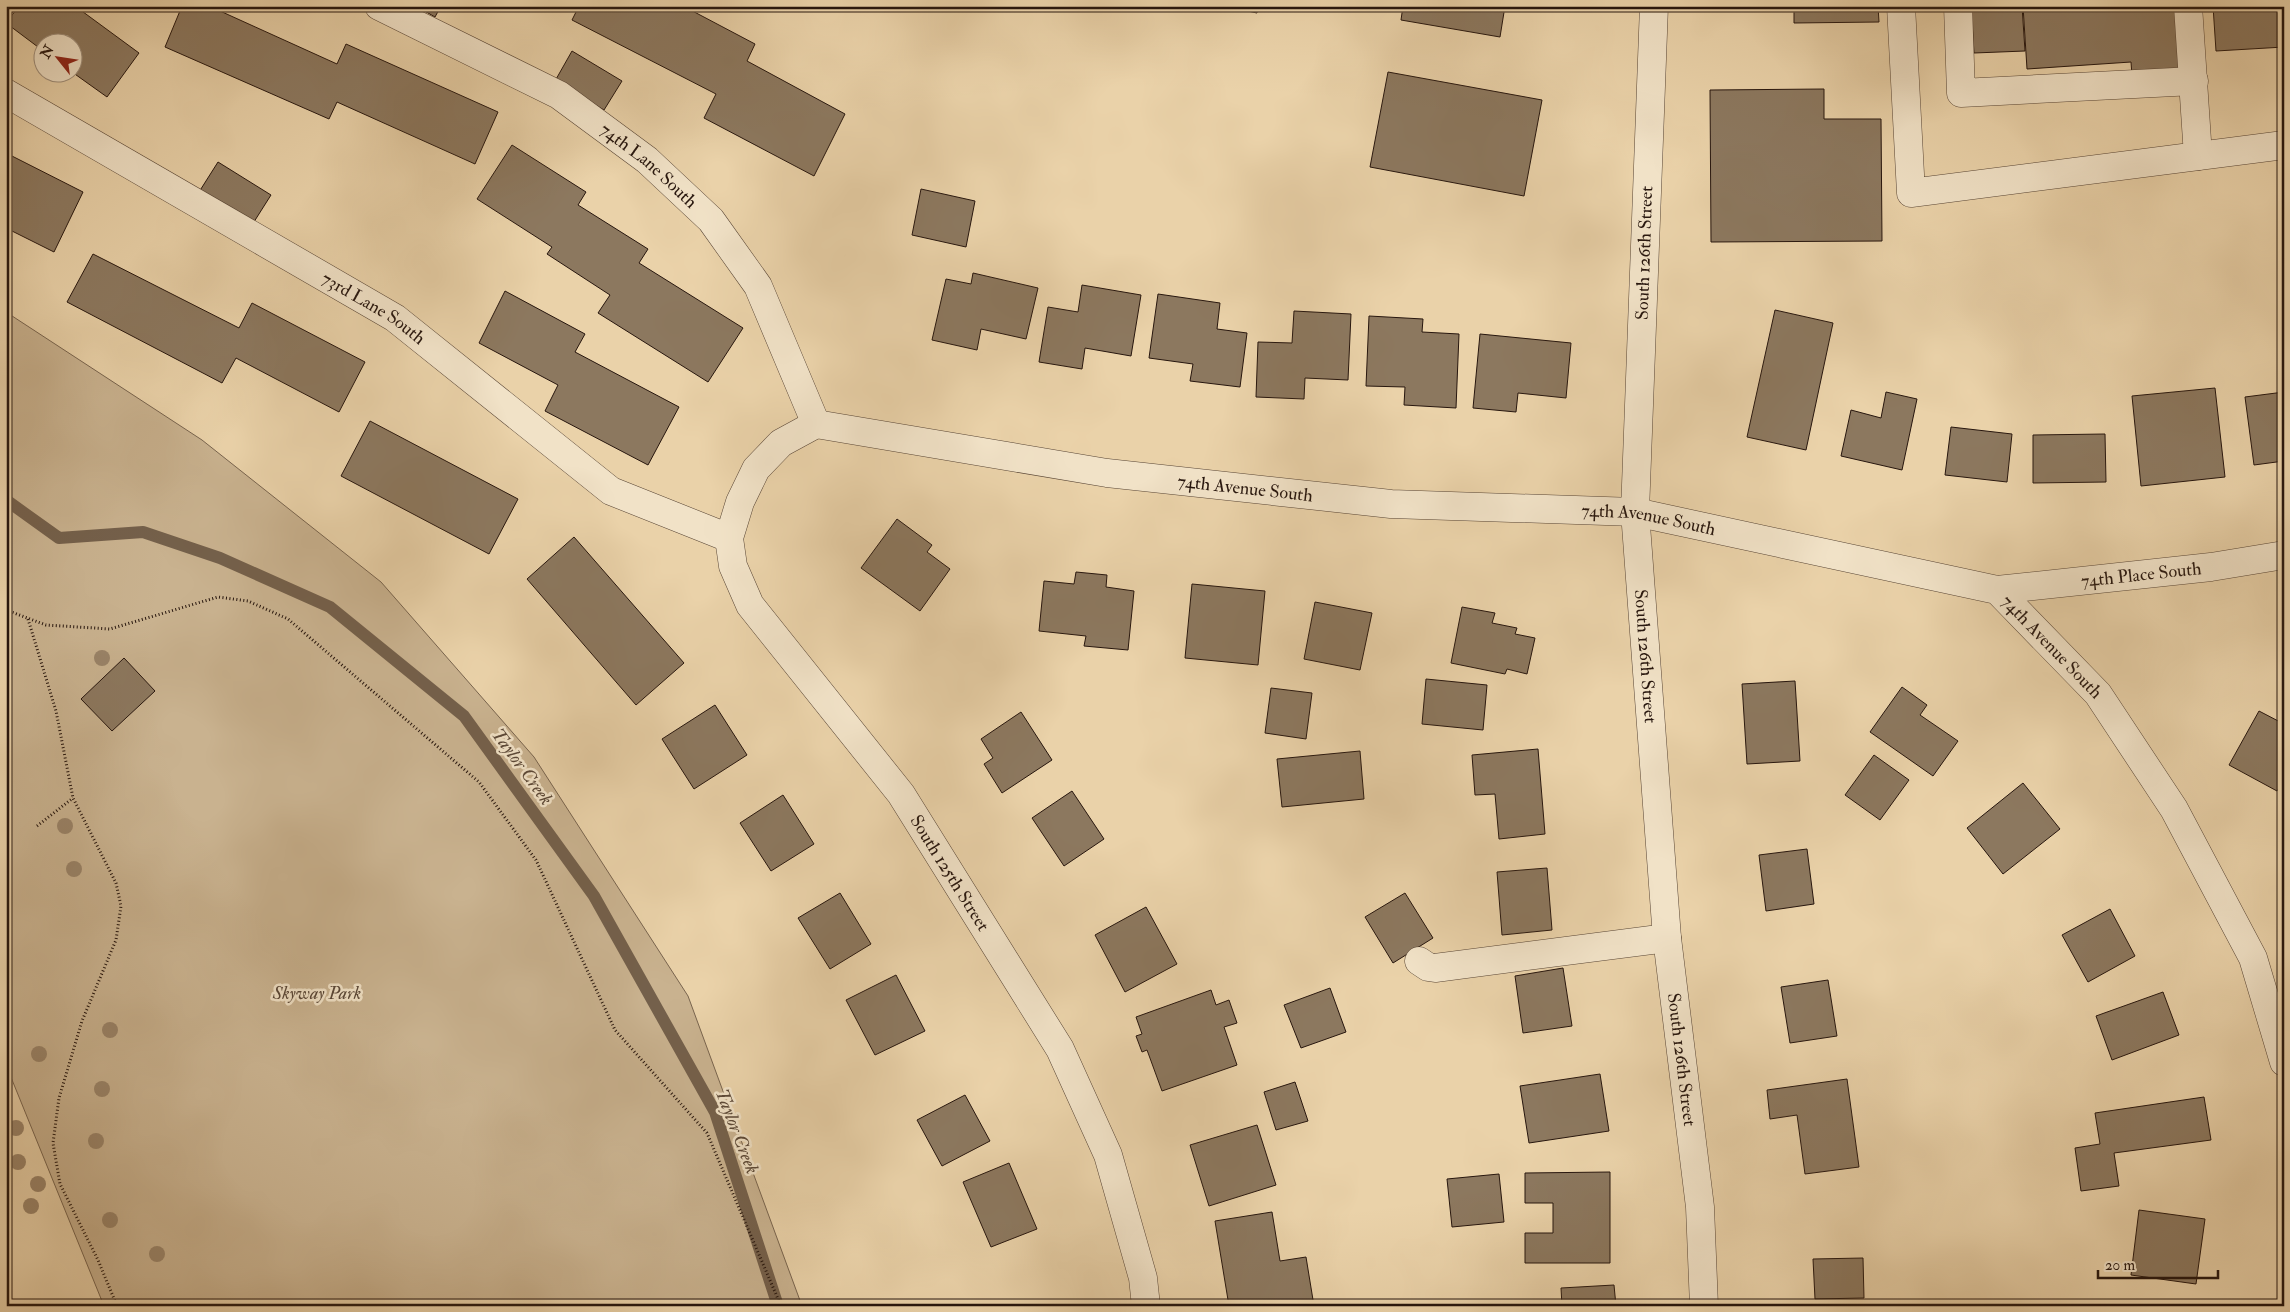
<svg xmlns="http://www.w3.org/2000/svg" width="2290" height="1312" font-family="'IM FELL Double Pica',serif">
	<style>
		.green { fill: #c9b28f; stroke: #78644e }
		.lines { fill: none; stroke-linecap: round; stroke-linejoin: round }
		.stream { stroke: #74604b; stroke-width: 12 }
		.building { fill: #8c785f; stroke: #27160e }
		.minor-casing { stroke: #584535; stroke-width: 29 }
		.path { stroke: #27160e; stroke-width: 3; stroke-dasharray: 1 2.5; stroke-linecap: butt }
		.minor { stroke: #f1e2c7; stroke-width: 28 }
		.tree { fill: #9a8469 }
		.labels { text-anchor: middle; stroke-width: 5; stroke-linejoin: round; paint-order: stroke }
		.street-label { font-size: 18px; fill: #27160e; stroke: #f1e2c7 }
		.park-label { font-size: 18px; font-style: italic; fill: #584535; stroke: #f1e2c7 }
		.water-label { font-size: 19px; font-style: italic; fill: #5b4837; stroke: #f1e2c7 }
	</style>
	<rect width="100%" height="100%" fill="#ead2a9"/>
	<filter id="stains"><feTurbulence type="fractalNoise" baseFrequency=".004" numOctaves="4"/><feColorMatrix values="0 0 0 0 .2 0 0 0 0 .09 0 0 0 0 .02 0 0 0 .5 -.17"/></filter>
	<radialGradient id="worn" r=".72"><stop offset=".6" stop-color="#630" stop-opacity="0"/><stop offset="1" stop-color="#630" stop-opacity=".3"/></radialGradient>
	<path class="green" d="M6 312 202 440 381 582 534 757 688 996 802 1306H104L6 1065Z"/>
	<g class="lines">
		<path class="stream" d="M6 500 59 538 143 532 220 558 330 607 464 716 594 896 715 1112 778 1306"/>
	</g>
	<path class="building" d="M19 6H75L139 53 107 97 72 72V42H42V50L6 23Z
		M182 6H209L337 64 346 44 498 112 475 164 337 102 329 119 165 47Z
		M416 6H441L435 17Z
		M579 6H683L755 44 747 61 845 114 814 176 704 118 716 94 572 20Z
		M1224 6H1258L1257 13Z
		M1403 6H1505L1500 37 1401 20Z
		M1794 6H1878L1879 22 1794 23Z
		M1971 6H2022L2025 51 1974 53Z
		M2023 6H2179L2183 74 2132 76 2131 62 2027 69Z
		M2213 6H2284V47L2216 51Z
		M572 51 622 81 604 110 555 81Z
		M1388 72 1542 100 1524 196 1370 167Z
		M1824 89V119H1881L1882 241 1711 242 1710 90Z
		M512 145 586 192 578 205 648 249 639 263 743 328 708 382 598 313 610 295 547 254 552 247 477 199Z
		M6 153 83 192 54 252 6 228Z
		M218 162 271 195 252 225 199 192Z
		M921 189 975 201 966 247 912 235Z
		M93 254 239 328 252 303 365 362 339 412 236 358 222 383 67 302Z
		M973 273 1038 288 1026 339 981 329 977 350 932 340 946 279 971 284Z
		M1082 285 1141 295 1131 356 1085 348 1082 369 1039 362 1048 307 1078 312Z
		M505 291 585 334 575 352 679 407 648 465 545 411 558 385 479 343Z
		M1158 294 1220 303 1217 329 1247 333 1240 387 1190 381 1193 364 1149 358Z
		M1775 310 1833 323 1806 450 1747 437Z
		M1294 311 1351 314 1348 380 1305 378 1304 399 1256 397 1258 342 1292 343Z
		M1369 316 1423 319 1422 332 1459 334 1456 408 1404 405 1405 387 1366 386Z
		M1480 334 1571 343 1566 398 1518 393 1516 412 1473 408Z
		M2215 388 2225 477 2141 486 2132 396Z
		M1886 392 1917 399 1902 470 1841 456 1851 410 1881 418Z
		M2284 392V461L2254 465 2245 397Z
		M370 421 518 499 489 554 341 476Z
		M1951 427 2012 434 2007 482 1945 475Z
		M2105 434 2106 482 2033 483V435Z
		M897 519 932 545 927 552 950 569 920 611 861 568Z
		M574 537 684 663 636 705 527 579Z
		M1076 572 1107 575 1106 587 1134 591 1128 650 1084 646 1086 636 1039 631 1044 581 1074 584Z
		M1192 584 1265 591 1258 665 1185 658Z
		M1315 602 1372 613 1360 670 1304 659Z
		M1462 607 1495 613 1492 623 1517 628 1515 634 1535 638 1527 674 1507 669 1505 674 1451 663Z
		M124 658 155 691 112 731 81 699Z
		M1426 679 1487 685 1483 730 1422 724Z
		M1795 681 1800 761 1747 764 1742 684Z
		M1902 687 1927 705 1920 715 1958 741 1933 776 1870 732Z
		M1271 688 1312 693 1306 739 1265 733Z
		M715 705 747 755 694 789 662 739Z
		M2259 711 2284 724V780L2277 791 2229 765Z
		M1021 712 1052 760 1002 793 984 764 993 758 981 739Z
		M1538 749 1545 834 1499 839 1495 794 1475 795 1472 755Z
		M1360 751 1364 799 1282 807 1277 759Z
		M1874 755 1909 780 1880 820 1845 795Z
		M2023 783 2060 829 2003 874 1967 828Z
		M1072 791 1104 839 1064 866 1032 818Z
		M783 795 814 844 771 871 740 823Z
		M1807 849 1814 904 1766 911 1759 855Z
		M1547 868 1552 930 1502 935 1497 872Z
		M840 893 871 944 830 969 798 918Z
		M1405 893 1433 938 1393 963 1365 917Z
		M1146 907 1177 964 1125 992 1095 935Z
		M2110 909 2135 956 2088 982 2062 935Z
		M1563 968 1572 1026 1523 1033 1515 976Z
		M896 975 925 1031 875 1055 846 1000Z
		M1828 980 1837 1036 1790 1043 1781 987Z
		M1330 988 1346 1032 1301 1048 1284 1005Z
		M1211 990 1216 1005 1229 1000 1237 1023 1224 1027 1237 1065 1162 1091 1147 1050 1142 1052 1136 1036 1142 1034 1136 1017Z
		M2163 992 2179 1035 2112 1060 2096 1016Z
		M1600 1074 1609 1131 1529 1143 1520 1086Z
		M1847 1079 1859 1167 1805 1174 1797 1115 1770 1119 1767 1090Z
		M1295 1082 1308 1121 1276 1130 1264 1092Z
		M965 1095 990 1141 942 1166 917 1120Z
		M2204 1097 2211 1140 2114 1153 2119 1186 2081 1191 2075 1148 2100 1144 2095 1113Z
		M1257 1125 1276 1185 1209 1206 1190 1145Z
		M1009 1163 1037 1229 991 1247 963 1182Z
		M1610 1172V1263H1525V1233H1553V1203H1525V1173Z
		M1499 1174 1504 1222 1452 1227 1447 1179Z
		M2139 1210 2205 1219 2196 1284 2131 1275Z
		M1272 1212 1280 1261 1306 1257 1314 1306H1229L1215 1221Z
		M1863 1258 1864 1298 1815 1299 1813 1259Z
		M1614 1285 1616 1306H1562L1561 1288Z"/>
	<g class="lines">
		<g class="minor-casing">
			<g id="minor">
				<path id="s1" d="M379 6 559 95 647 160 711 220 758 286 816 424"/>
				<path id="s2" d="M1654 6 1635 512 1667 938 1700 1207 1704 1306"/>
				<path d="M1901 6 1911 193 2284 145"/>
				<path d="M1958 6 1961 93 2194 81"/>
				<path d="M2188 6 2198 156"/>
				<path id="s3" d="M6 93 395 318 611 491 729 538"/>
				<path id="s4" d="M1997 590 2211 567 2284 555"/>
				<path d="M1419 961 1428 967 1435 968 1667 938"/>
				<path id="s5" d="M1146 1306 1143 1278 1108 1155 1060 1049 901 794 750 605 733 566 729 538 740 502 756 469 781 443 816 424 1107 473 1391 504 1635 512 1997 590 2098 694 2174 809 2253 958 2284 1062"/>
			</g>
		</g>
		<path class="path" d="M6 610 46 625 110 629 218 597 248 601 288 619 479 782 536 860 615 1030 707 1133 781 1306
			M28 619 56 711 73 798 116 883 121 906 116 940 82 1021 59 1098 53 1143 60 1184 98 1260 117 1306
			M37 826 73 798"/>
		<use href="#minor" class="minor"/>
	</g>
	<g class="tree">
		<circle cx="102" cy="658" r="8"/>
		<circle cx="65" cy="826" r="8"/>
		<circle cx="74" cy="869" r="8"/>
		<circle cx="110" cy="1030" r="8"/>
		<circle cx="39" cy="1054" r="8"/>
		<circle cx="102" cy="1089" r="8"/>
		<circle cx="16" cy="1128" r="8"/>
		<circle cx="96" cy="1141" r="8"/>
		<circle cx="18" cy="1162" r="8"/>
		<circle cx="38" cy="1184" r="8"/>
		<circle cx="31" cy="1206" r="8"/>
		<circle cx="110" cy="1220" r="8"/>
		<circle cx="157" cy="1254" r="8"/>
	</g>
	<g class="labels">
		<g class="street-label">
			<text dy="6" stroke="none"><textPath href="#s1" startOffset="315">74th Lane South</textPath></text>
			<text transform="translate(1644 253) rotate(-88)" y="6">South 126th Street</text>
			<text dy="6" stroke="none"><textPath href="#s3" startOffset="426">73rd Lane South</textPath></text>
			<text dy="6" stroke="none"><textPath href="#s5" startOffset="1470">74th Avenue South</textPath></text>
			<text dy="6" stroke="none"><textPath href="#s5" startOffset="1875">74th Avenue South</textPath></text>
			<text dy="6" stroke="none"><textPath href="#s4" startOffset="145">74th Place South</textPath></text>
			<text dy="6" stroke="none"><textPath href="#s5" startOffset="2310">74th Avenue South</textPath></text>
			<text dy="6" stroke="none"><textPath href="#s2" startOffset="651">South 126th Street</textPath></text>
			<text transform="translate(950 873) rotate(58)" y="6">South 125th Street</text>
			<text dy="6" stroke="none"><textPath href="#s2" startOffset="1056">South 126th Street</textPath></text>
		</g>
		<g class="park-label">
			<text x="317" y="999">Skyway Park</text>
		</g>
		<g class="water-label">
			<text transform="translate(523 766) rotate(54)" y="7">Taylor Creek</text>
			<text transform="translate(738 1131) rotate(69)" y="7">Taylor Creek</text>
		</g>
	</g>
	<rect width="2290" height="1312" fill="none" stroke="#ead2a9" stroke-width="25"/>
	<rect x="8" y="8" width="2275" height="1297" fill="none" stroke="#27160e" stroke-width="2.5"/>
	<rect x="12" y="12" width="2265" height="1287" fill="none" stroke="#27160e"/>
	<g transform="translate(58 58) rotate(300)"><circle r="24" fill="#f1e2c7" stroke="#a0907d"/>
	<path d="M0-4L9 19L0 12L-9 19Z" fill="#8f2418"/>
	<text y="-8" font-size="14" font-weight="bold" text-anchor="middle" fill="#27160e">N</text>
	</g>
	<path d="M2098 1270v8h120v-8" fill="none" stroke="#27160e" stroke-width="2.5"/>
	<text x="2105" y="1270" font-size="15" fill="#27160e" stroke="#f1e2c7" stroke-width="4" paint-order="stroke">20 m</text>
	<rect width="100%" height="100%" filter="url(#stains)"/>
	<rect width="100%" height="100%" fill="url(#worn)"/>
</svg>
